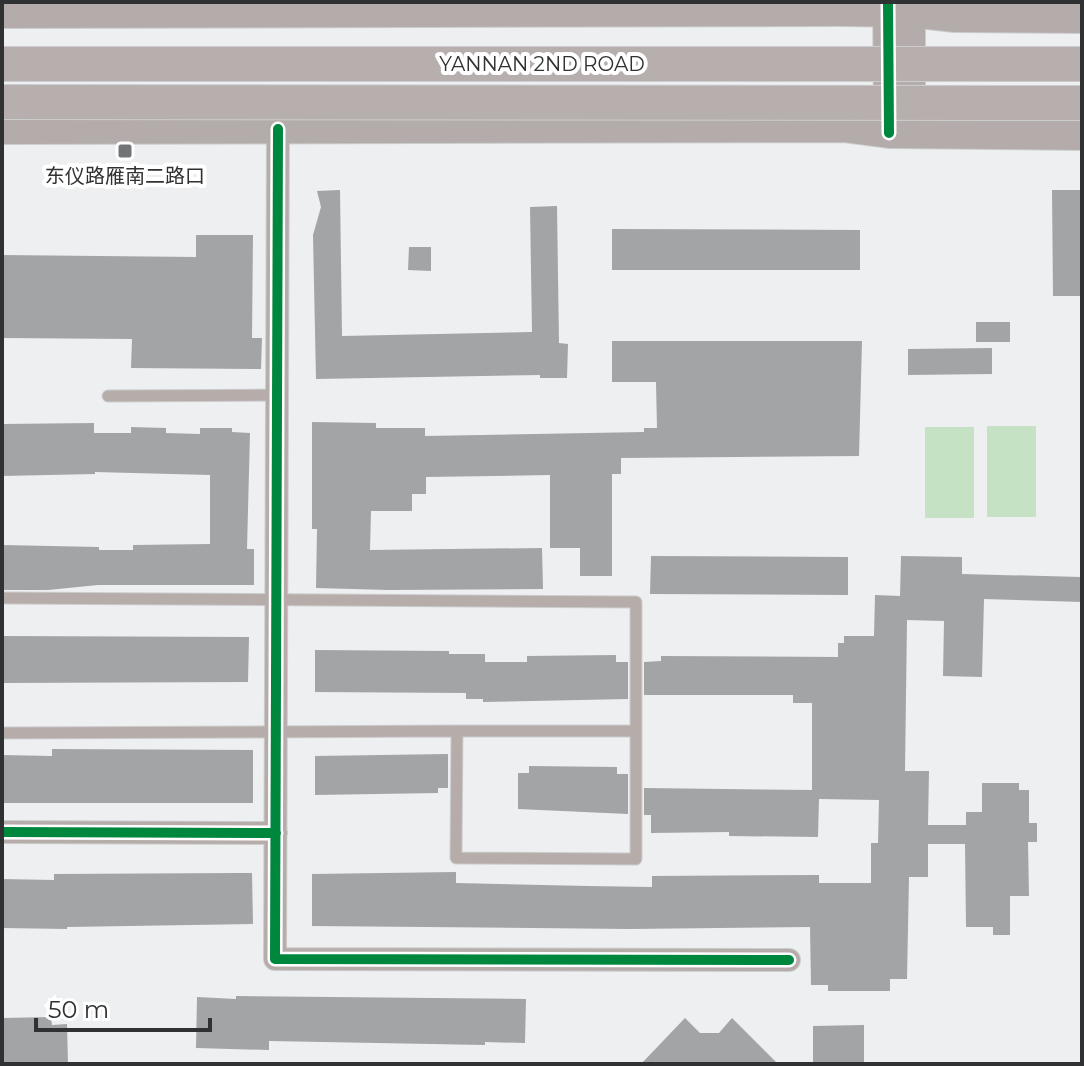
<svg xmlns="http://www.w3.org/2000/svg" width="1084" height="1066" font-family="Montserrat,'Noto Sans SC',sans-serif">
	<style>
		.green { fill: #c6e2c4 }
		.building { fill: #a3a4a5 }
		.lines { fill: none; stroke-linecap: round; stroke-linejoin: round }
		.lane-casing { stroke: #cccdce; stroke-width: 13 }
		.street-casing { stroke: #cccdce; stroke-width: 24 }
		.secondary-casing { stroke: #cccdce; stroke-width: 32 }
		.lane { stroke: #b6adab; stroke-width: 11 }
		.street { stroke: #b6adab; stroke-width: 22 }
		.secondary { stroke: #b4acab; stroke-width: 30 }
		.primary-bridge-casing { stroke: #cccdce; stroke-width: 36; stroke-linecap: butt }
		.primary-bridge { stroke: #b7afae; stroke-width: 34 }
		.cycleway-casing { stroke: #fff; stroke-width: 15 }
		.cycleway { stroke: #00873e; stroke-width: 10 }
		.poi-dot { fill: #727475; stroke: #fff; stroke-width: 3 }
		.labels { text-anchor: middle; stroke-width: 8; stroke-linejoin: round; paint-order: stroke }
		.street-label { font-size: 20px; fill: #303132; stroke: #fff }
		.poi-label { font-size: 20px; fill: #303132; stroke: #fff }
	</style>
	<rect width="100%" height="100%" fill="#edeff1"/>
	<path class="green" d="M987 426H1036V517H987Z
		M925 427H974V518H925Z"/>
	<path class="building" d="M340 190 342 336 532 332 530 207 557 206 559 343 568 344 567 378H540V375L316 379 313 235 321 207 317 191Z
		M1052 190H1082V296H1053Z
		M612 229 860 230V270H612Z
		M196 235H253L252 338H262L261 369 131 368 132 339 2 338V255L196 257Z
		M409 247H431V271L408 270Z
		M976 322H1010V342H976Z
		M612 341H862L859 456 621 458V474H612V576H580V548H550V475L426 477V494H412V511H371L370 550 542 548 543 589 389 590 316 588 317 529H312V422L376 423V428H425V436L644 432V428H657L656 382H612Z
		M992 348V374L908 375V349Z
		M94 423V433H131V427L166 428V433L200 434V428H232V432L250 433 247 549H254V585H98L48 590H2V545L99 547V550H133V545L210 544V475L95 472V474L2 476V424Z
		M651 556 848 557V595L650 594Z
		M901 556 962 557V574L1082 577V602L984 599 982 677 943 676 944 621 907 620 905 771H929L928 825H966V812H982V783H1019V790H1029V823H1037V842H1028L1029 896H1010V935H993V927H966L965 844H928V877H909L907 979H890V991H828V985H811L810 927 629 929 312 926V874L456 872V883L588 886 652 887V876L819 875V883H871V843H878L879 800 819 799 818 837 729 836V832L651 833V815H644V788L812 790V703H793V695H644V662L661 661V656L838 657V643H844V636H874L875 595 900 596Z
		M2 636 249 637 248 682 2 683Z
		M315 650 449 651V654H485V662H527V656L616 655V662H628V699L483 702V699H466V693L315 692Z
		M52 749 253 750V803H2V755L52 756Z
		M448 754V788H438V793L315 795V756Z
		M529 766 617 767V774H628V814L518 809V773H529Z
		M236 873H252L253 924 67 927V929L2 928V879L54 880V874Z
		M236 996 526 999 525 1043 485 1042V1045L269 1041V1050L196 1048 197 997 236 999Z
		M51 1017 52 1025 67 1024 68 1064H2V1018Z
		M685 1018 700 1033H719L732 1018 778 1064H641Z
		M864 1025V1064H813V1026Z"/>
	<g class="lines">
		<g class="lane-casing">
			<path id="lane" d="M108 396 278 395
				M2 598 636 602V859L456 858 457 731 2 733
				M457 731H636"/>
		</g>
		<g class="street-casing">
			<path id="street" d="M278 129 275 959 789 960
				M2 832 276 833"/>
		</g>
		<g class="secondary-casing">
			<path id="secondary" d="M888 2 889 124
				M2 13 838 11 910 12 955 17 1082 18
				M910 127V2
				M2 129 843 127 889 133 1082 135"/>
		</g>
		<use href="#lane" class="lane"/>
		<use href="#street" class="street"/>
		<use href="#secondary" class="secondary"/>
		<g class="primary-bridge-casing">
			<path id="primary-bridge" d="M2 64H1082
				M2 102 1082 103"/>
		</g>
		<use href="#primary-bridge" class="primary-bridge"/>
		<g class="cycleway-casing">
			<path id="cycleway" d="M888 2 889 133
				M278 129 275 959 789 960
				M2 832 276 833"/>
		</g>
		<use href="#cycleway" class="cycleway"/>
	</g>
	<rect class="poi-dot" x="117" y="143" width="16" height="16" rx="4"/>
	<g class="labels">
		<g class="street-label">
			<text x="542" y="71">YANNAN 2ND ROAD</text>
		</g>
		<g class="poi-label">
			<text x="125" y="183">东仪路雁南二路口</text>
		</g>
	</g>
	<rect width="1084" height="1066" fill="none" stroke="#303132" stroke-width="8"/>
	<path d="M36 1018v12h174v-12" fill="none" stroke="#303132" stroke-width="4"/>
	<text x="48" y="1018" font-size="24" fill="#303132" stroke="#ffffff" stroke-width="6" paint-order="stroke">50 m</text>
</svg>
